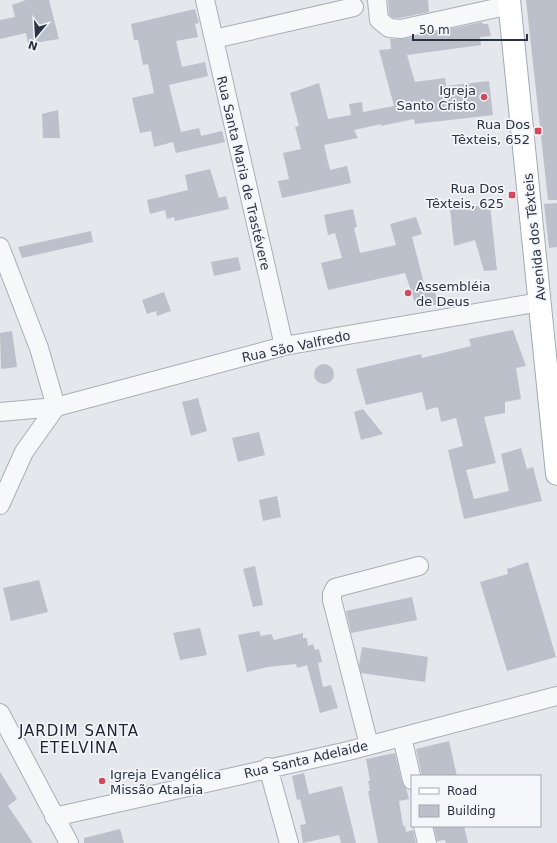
<svg xmlns="http://www.w3.org/2000/svg" width="557" height="843" font-family="'DejaVu Sans',sans-serif">
	<style>
		.building { fill: #bbc0ca }
		.lines { fill: none; stroke-linecap: round; stroke-linejoin: round }
		.minor-casing { stroke: #a9aeb7; stroke-width: 20 }
		.major-casing { stroke: #a3abb8; stroke-width: 24 }
		.minor { stroke: #f7f8fa; stroke-width: 18 }
		.major { stroke: #fff; stroke-width: 22 }
		.poi-dot { fill: #d1495b; stroke: #f4f6f9; stroke-width: 1.5 }
		.labels { text-anchor: middle; stroke-width: 3.5; stroke-linejoin: round; paint-order: stroke }
		.poi-label { font-size: 13px; fill: #2b3445; stroke: #f4f6f9; text-anchor: end }
		.street-label { font-size: 13px; fill: #2b3445; stroke: #f4f6f9 }
		.quarter-label { font-size: 15px; letter-spacing: 1px; fill: #1d2536; stroke: #f4f6f9 }
	</style>
	<rect width="100%" height="100%" fill="#e4e7ec"/>
	<path class="building" d="M26 0H49L59 39 28 44 26 33 0 39V20L15 17 12 5Z
		M388 0H428L429 12 400 18H393L389 15Z
		M526 0H557V200H548Z
		M195 9 199 23 195 24 198 37 176 41 182 67 205 62 208 76 169 85 181 132 199 128 201 136 222 131 225 142 176 153 173 142 154 147 151 131 140 133 132 98 154 93 148 64 143 65 138 40H134L131 24Z
		M482 22 483 24H488L491 36 480 37 481 45 407 55 415 82 445 78 446 86 489 81 493 115 415 124 414 119 381 126V124L354 130 358 138 324 145 330 170 347 166 351 183 282 198 278 181 289 179 283 153 301 149 295 127 299 126 290 93 319 83 328 119 351 115 349 104 362 102 363 112 394 106 379 50 391 49 390 39H403Z
		M58 110 60 138H43L42 114Z
		M210 169 219 198 226 196 229 209 175 221 174 217 167 219 165 210 150 214 147 200 188 190 185 175Z
		M557 203V247L549 248 544 204Z
		M490 205 497 270 484 271 475 240 454 246 450 209Z
		M353 209 357 227 354 228 360 253 396 245 390 224 416 217 422 234 412 237 426 291 434 289 439 304 420 308 419 302 415 303 405 273 328 290 321 263 342 258 335 233 328 235 324 215Z
		M91 231 93 242 22 258 18 247Z
		M238 257 241 270 214 276 211 262Z
		M164 292 171 311 157 316 156 311 147 314 142 300Z
		M513 330 526 366 516 368 521 399 505 402V413L484 417 496 463 466 470 474 499 509 491 501 454 521 448 527 469 533 467 542 501 464 519 448 450 463 446 456 418 441 422 438 407 426 410 422 392 366 405 356 369 421 354 422 358 471 346 469 339Z
		M12 331 17 367 1 369 0 333Z
		M314 374a10 10 0 1 1 20 0a10 10 0 1 1-20 0Z
		M198 398 207 431 191 436 182 402Z
		M363 409 383 434 361 440 354 412Z
		M259 432 265 455 238 462 232 438Z
		M277 496 281 517 263 521 259 500Z
		M528 562 556 657 507 671 480 582 508 574 507 569Z
		M255 566 263 605 253 607 243 569Z
		M39 580 48 612 11 621 3 588Z
		M412 597 417 620 351 633 346 611Z
		M200 628 207 655 180 660 173 633Z
		M259 631 261 636 271 634 274 640 303 633V638H307L308 646 313 644 315 650 319 649 322 662 318 663 323 687 331 685 338 708 320 713 307 665 297 668 296 664 268 667 247 672 238 635Z
		M362 647 428 657 425 682 361 673 359 665Z
		M449 741 457 776H422L416 749Z
		M395 753 402 782 406 788 409 799 399 801 403 826H405L406 832 413 830 416 843H378L368 791H370L368 781H370L366 759Z
		M0 772 17 799 8 806 33 843H0Z
		M304 773 309 794 342 786 356 843H341L339 835 303 843 300 825 306 824 300 799 297 800 292 776Z
		M438 826H464L468 843H446L445 840 437 841 434 827Z
		M120 829 124 843H84V838Z"/>
	<g class="lines">
		<g class="minor-casing">
			<path id="minor" d="M205 0 284 346
				M377 0 379 20 389 28 401 29 510 5
				M214 39 354 7
				M0 247 39 348 56 407
				M0 412 56 407 284 346 540 302
				M0 505 24 452 56 407
				M0 713 69 843
				M402 737 412 780
				M369 745 332 600V594L335 588 419 566
				M268 767 289 843
				M54 817 348 751 557 696
				M423 826 427 843"/>
		</g>
		<g class="major-casing">
			<path id="major" d="M509 0 557 474"/>
		</g>
		<use href="#minor" class="minor"/>
		<use href="#major" class="major"/>
	</g>
	<g class="poi-dot">
		<circle cx="484" cy="97" r="4"/>
		<rect x="534" y="127" width="8" height="8" rx="2"/>
		<rect x="508" y="191" width="8" height="8" rx="2"/>
		<circle cx="408" cy="293" r="4"/>
		<circle cx="102" cy="781" r="4"/>
	</g>
	<g class="labels">
		<g class="poi-label">
			<text x="476" y="95">Igreja<tspan x="476" dy="15">Santo Cristo</tspan></text>
			<text x="530" y="129">Rua Dos<tspan x="530" dy="15">Têxteis, 652</tspan></text>
			<text x="504" y="193">Rua Dos<tspan x="504" dy="15">Têxteis, 625</tspan></text>
			<text x="416" y="291" text-anchor="start">Assembléia<tspan x="416" dy="15">de Deus</tspan></text>
			<text x="110" y="779" text-anchor="start">Igreja Evangélica<tspan x="110" dy="15">Missão Atalaia</tspan></text>
		</g>
		<g class="street-label">
			<text transform="translate(244 173) rotate(77)" y="5">Rua Santa Maria de Trastévere</text>
			<text transform="translate(534 237) rotate(-96)" y="5">Avenida dos Têxteis</text>
			<text transform="translate(296 346) rotate(-12)" y="5">Rua São Valfredo</text>
			<text transform="translate(306 759) rotate(-13)" y="5">Rua Santa Adelaide</text>
		</g>
		<g class="quarter-label">
			<text x="79" y="736">JARDIM SANTA<tspan x="79" dy="17">ETELVINA</tspan></text>
		</g>
	</g>
	<rect x="411" y="775" width="130" height="52" fill="#f4f6f9" stroke="#a4a8b1"/>
	<rect x="419" y="788" width="20" height="6" fill="#ffffff" stroke="#a4a8b1"/>
	<text x="447" y="795" font-size="12" fill="#2b3445">Road</text>
	<rect x="419" y="805" width="20" height="12" fill="#bbc0ca" stroke="#a4a8b1"/>
	<text x="447" y="815" font-size="12" fill="#2b3445">Building</text>
	<g transform="translate(36 36) rotate(198)" stroke="#f4f6f9" stroke-width="3" paint-order="stroke">
	<path d="M0-3L7 15L0 10L-7 15Z" fill="#2b3445"/>
	<text y="-6" font-size="11" font-weight="bold" text-anchor="middle" fill="#2b3445">N</text>
	</g>
	<path d="M413 34v6h114v-6" fill="none" stroke="#2b3445" stroke-width="2"/>
	<text x="419" y="34" font-size="12" fill="#2b3445" stroke="#f4f6f9" stroke-width="3" paint-order="stroke">50 m</text>
</svg>
